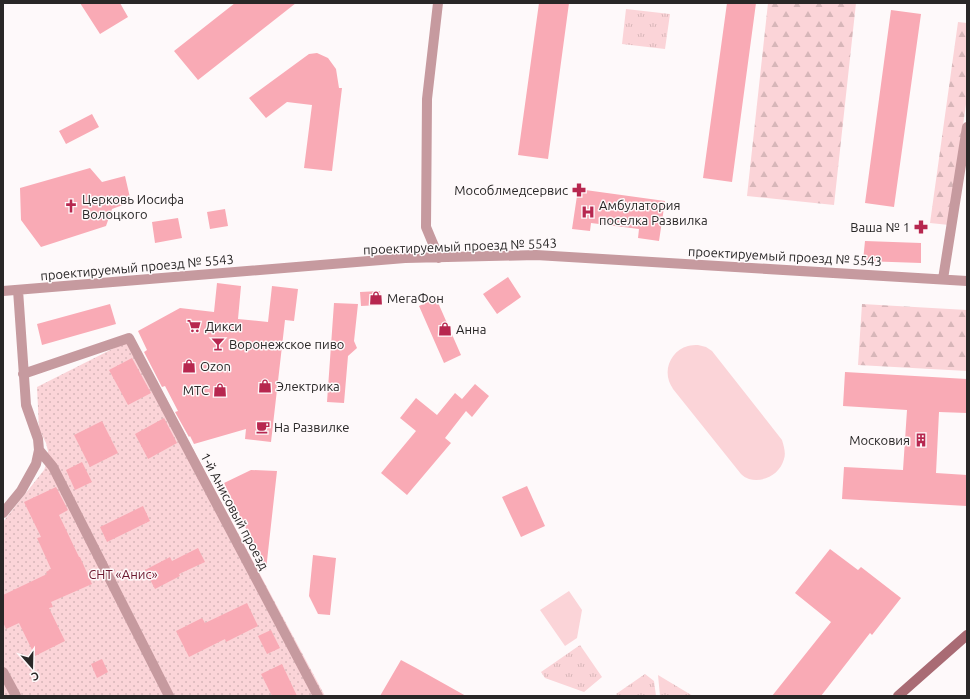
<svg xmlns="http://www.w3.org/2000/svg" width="970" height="699" font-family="Ubuntu,sans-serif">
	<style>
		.grass { fill: url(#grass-tufts) }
		.forest { fill: url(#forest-firs) }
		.garden { fill: url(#garden-dots) }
		.pitch { fill: #fbd4d8 }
		.building { fill: #f9aab5 }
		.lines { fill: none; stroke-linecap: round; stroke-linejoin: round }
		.street { stroke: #c69a9f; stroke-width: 10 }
		.secondary { stroke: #a96b74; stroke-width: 10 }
		.labels { text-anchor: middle; stroke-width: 3; stroke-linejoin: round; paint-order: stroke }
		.poi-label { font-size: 13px; fill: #292727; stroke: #fef9fa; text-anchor: start }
		.street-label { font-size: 13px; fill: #292727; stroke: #fef9fa }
		.park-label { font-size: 13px; fill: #6b162d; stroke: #fef9fa }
	</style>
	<defs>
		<pattern id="grass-tufts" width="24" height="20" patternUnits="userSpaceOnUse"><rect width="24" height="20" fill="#fbd4d8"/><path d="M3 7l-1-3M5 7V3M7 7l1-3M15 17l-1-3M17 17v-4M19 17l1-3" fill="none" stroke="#d7b6b9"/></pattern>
		<pattern id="forest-firs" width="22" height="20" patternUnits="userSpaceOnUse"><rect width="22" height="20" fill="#fbd4d8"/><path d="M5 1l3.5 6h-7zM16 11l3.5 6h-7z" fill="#d7b6b9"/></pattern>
		<pattern id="garden-dots" width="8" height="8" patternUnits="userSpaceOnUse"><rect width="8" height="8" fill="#fbd4d8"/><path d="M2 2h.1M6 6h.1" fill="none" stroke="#d7b6b9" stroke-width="1.8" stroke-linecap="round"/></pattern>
	</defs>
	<rect width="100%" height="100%" fill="#fef9fa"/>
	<path class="grass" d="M626 9 670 14 665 49 622 44Z
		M580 645 602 677 584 692 545 678 541 672Z
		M645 674 654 681 656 696H619L616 694Z
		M658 675 693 696H660Z"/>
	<path class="forest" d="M768 3H856L834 205 747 196Z
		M958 22 967 23V97L949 225 930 223Z
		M862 304 967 310V371L858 365Z"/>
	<path class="garden" d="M134 338 325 696H3V522L44 470 47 462 48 451 46 443 39 429 37 387Z"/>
	<path class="pitch" d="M698 345 706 347 712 351 782 440C784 447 786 453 784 459 780 474 764 483 749 479 746 478 743 476 741 474L673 389C672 387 670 384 669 381 664 366 673 350 688 346 691 345 695 345 698 345Z
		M569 591 582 610 577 638 565 646 540 610Z"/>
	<path class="building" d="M80 3H120L128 17 100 34Z
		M235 3H296L198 80 174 51Z
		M539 3H569L548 159 518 155Z
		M727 3H756L732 182 703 178Z
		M891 10 921 14 894 207 865 203Z
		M317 53 328 58 336 69 339 88H342L332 171 304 168 312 105 287 102 266 118 249 98 309 54Z
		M92 114 99 127 66 144 59 131Z
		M90 168 102 182 125 176 131 202 112 209 106 226 41 247 21 220 20 188Z
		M578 189 665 201 659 241 638 238 639 229 591 223 590 231 572 229Z
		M225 209 228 226 210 229 207 212Z
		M178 218 182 238 155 243 152 222Z
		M865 241 921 243V263L863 261Z
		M508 277 521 297 497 314 483 294Z
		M217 283 241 286 238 319 268 322 272 286 298 289 294 321 285 320 271 442 245 439 246 429 194 444 190 436 189 437 175 412 178 411 165 386 162 387 144 352 147 350 138 331 180 308 214 312Z
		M380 291 381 305 361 306 360 292Z
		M436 298 461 355 444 363 419 306Z
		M334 303 358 304 354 341 357 348 348 356 344 403 327 402Z
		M110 304 116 324 42 345 37 324Z
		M132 358 151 393 128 405 109 370Z
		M845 372 967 379V413L939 412 936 473 967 475V506L842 499 844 467 903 470 907 410 843 406Z
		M475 384 489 396 472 417 466 411 445 438 451 443 407 495 381 473 416 431 400 418 416 398 437 415 455 393 462 399Z
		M164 418 177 443 148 459 135 434Z
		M102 421 118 453 90 467 74 435Z
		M82 462 92 482 75 490 66 470Z
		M251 470 277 471 266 570 224 483Z
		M527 486 545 526 521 537 502 497Z
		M56 487 68 510 59 515 79 557H80L92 584 51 602 53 607 49 608 65 641 35 656 19 623 6 629 3 622V595L47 574 46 572 51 569 37 538 41 537 24 502Z
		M143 506 150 521 107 542 100 527Z
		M198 548 205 562 179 574 180 576 155 589 145 570 170 557 172 561Z
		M830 549 858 570 861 567 901 598 872 635 870 633 821 696H772L831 622 795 593Z
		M313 555 336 558 330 615 318 614 309 596Z
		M247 603 258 626 226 642 225 639 189 657 176 631 202 618 205 623Z
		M271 630 280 648 267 654 258 636Z
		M102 659 108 672 97 678 91 664Z
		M401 660 416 668 466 696H380Z
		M282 664 297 696H272L261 674Z"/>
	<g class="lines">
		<path class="street" d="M438 3 427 99 426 227 439 258
			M943 279 967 127
			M3 291 405 258 536 255 967 281
			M23 374 129 338 318 696
			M39 450 53 467 169 696
			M3 513 21 491 36 464 39 450 38 439 26 405 18 290
			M3 672 16 696"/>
		<path class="secondary" d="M898 696 967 635"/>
	</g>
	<defs>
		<g id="pharmacy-bare" transform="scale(1.08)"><path d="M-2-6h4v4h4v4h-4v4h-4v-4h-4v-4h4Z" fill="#b7274f" stroke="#fef9fa" stroke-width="2.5" paint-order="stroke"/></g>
		<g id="church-bare" transform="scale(1.08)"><path d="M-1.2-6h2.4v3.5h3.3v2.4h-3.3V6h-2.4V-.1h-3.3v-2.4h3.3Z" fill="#b7274f" stroke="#fef9fa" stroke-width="2.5" paint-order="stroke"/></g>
		<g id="hospital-bare" transform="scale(1.08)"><path d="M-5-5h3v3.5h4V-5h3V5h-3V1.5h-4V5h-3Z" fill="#b7274f" stroke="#fef9fa" stroke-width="2.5" paint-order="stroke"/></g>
		<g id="shop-bare" transform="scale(1.08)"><path d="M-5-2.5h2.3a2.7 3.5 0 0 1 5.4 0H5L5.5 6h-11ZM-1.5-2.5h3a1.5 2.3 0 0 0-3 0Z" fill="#b7274f" stroke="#fef9fa" stroke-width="2.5" paint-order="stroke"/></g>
		<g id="supermarket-bare" transform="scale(1.08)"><path d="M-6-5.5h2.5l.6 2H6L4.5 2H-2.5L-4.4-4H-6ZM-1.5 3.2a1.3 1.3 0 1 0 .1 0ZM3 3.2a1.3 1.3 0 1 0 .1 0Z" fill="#b7274f" stroke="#fef9fa" stroke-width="2.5" paint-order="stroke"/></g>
		<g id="bar-bare" transform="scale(1.08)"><path d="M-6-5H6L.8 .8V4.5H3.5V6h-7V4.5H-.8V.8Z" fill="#b7274f" stroke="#fef9fa" stroke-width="2.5" paint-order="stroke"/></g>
		<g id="cafe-bare" transform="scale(1.08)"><path d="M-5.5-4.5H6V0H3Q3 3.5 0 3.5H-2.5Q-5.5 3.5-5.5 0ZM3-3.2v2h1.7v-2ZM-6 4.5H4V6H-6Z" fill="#b7274f" stroke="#fef9fa" stroke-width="2.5" paint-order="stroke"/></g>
		<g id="building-bare" transform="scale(1.08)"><path d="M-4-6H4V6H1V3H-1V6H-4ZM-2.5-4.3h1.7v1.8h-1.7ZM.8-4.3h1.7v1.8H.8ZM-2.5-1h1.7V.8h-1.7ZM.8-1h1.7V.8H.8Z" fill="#b7274f" stroke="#fef9fa" stroke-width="2.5" paint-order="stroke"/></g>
	</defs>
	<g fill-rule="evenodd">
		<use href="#pharmacy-bare" x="579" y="190"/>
		<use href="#church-bare" x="71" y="206"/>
		<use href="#hospital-bare" x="588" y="212"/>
		<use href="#pharmacy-bare" x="921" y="227"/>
		<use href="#shop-bare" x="376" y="298"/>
		<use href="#supermarket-bare" x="194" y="326"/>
		<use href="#shop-bare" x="445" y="329"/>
		<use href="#bar-bare" x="218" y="344"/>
		<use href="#shop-bare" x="189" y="366"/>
		<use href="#shop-bare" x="265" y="386"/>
		<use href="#shop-bare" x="220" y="390"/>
		<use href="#cafe-bare" x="263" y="427"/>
		<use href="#building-bare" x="921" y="440"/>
	</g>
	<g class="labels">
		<g class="poi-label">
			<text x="568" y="195" text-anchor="end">Мособлмедсервис</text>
			<text x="82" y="204">Церковь Иосифа<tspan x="82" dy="15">Волоцкого</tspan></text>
			<text x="599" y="210">Амбулатория<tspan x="599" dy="15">поселка Развилка</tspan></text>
			<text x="910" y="232" text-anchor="end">Ваша № 1</text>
			<text x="387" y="303">МегаФон</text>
			<text x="205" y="331">Дикси</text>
			<text x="456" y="334">Анна</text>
			<text x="229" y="349">Воронежское пиво</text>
			<text x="200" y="371">Ozon</text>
			<text x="276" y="391">Электрика</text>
			<text x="209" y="395" text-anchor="end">МТС</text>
			<text x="274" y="432">На Развилке</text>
			<text x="910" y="445" text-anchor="end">Московия</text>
		</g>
		<g class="street-label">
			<text transform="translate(460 246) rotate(-2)" y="5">проектируемый проезд № 5543</text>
			<text transform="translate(785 256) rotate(3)" y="5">проектируемый проезд № 5543</text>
			<text transform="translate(137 267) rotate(-5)" y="5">проектируемый проезд № 5543</text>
			<text transform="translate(235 511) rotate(62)" y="5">1-й Анисовый проезд</text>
		</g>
		<g class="park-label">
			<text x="123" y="579">СНТ «Анис»</text>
		</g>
	</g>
	<rect width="970" height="699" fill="none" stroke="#292727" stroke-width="8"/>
	<g transform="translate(32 667) rotate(160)" stroke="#fef9fa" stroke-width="3" paint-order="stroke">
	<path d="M0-3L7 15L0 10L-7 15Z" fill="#292727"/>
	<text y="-6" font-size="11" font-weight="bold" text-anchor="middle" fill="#292727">С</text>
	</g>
</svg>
